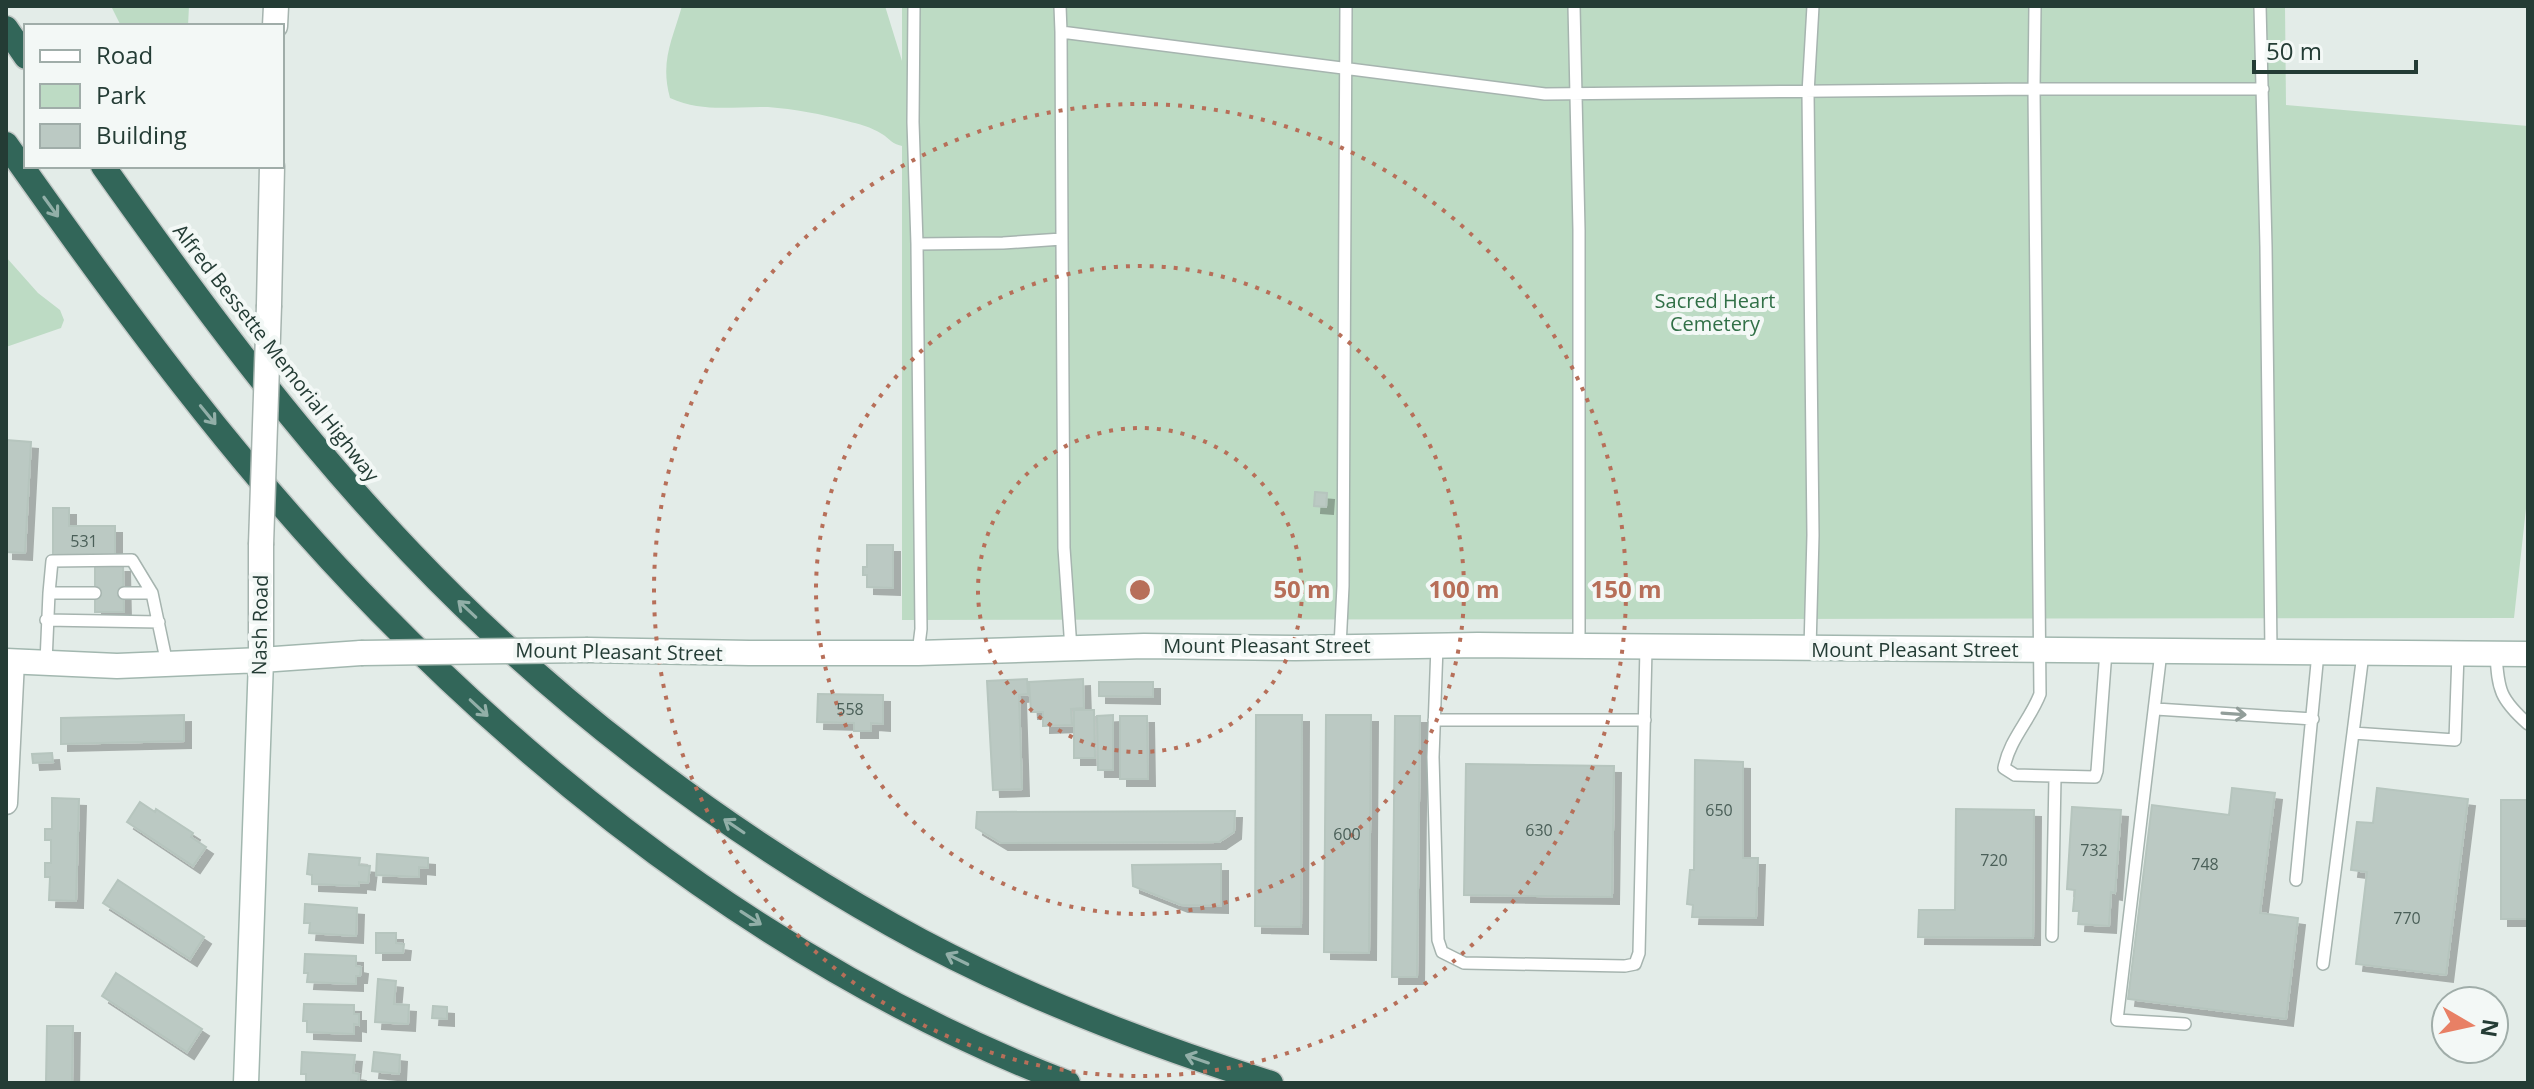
<svg xmlns="http://www.w3.org/2000/svg" width="2534" height="1089" font-family="'Open Sans',sans-serif">
	<style>
		.green { fill: #bddbc4 }
		.building { fill: #bbc9c3; stroke: #b6c5be; stroke-width: 2; filter: url(#shadow) }
		.lines { fill: none; stroke-linecap: round; stroke-linejoin: round }
		.service-casing { stroke: #a6b4af; stroke-width: 14 }
		.minor-casing { stroke: #a6b4af; stroke-width: 25 }
		.tertiary-casing { stroke: #a6b4af; stroke-width: 27 }
		.secondary-casing { stroke: #a2b7af; stroke-width: 27 }
		.motorway-casing { stroke: #c2c8c6; stroke-width: 27 }
		.service { stroke: #fff; stroke-width: 11 }
		.minor { stroke: #fff; stroke-width: 22 }
		.tertiary { stroke: #fff; stroke-width: 24 }
		.secondary { stroke: #fff; stroke-width: 24 }
		.motorway { stroke: #326659; stroke-width: 24 }
		.tertiary-bridge-casing { stroke: #a6b4af; stroke-width: 27; stroke-linecap: butt }
		.secondary-bridge-casing { stroke: #a2b7af; stroke-width: 27; stroke-linecap: butt }
		.tertiary-bridge { stroke: #fff; stroke-width: 24 }
		.secondary-bridge { stroke: #fff; stroke-width: 24 }
		.oneway { stroke: #92afa8 }
		.oneway2 { stroke: #929e9a }
		.ring { fill: none; stroke: #b76f59; stroke-width: 4; stroke-dasharray: 4 8 }
		.labels { text-anchor: middle; stroke-width: 8; stroke-linejoin: round; paint-order: stroke }
		.number-label { font-size: 16px; fill: #4a5f58 }
		.park-label { font-size: 20px; fill: #317047; stroke: #f3f8f6 }
		.street-label { font-size: 20px; fill: #243c35; stroke: #f3f8f6 }
		.centre { fill: #b76f59; stroke: #f3f8f6; stroke-width: 4 }
		.ring-label { font-size: 24px; text-anchor: middle; font-weight: bold; fill: #b76f59; stroke: #f3f8f6; stroke-width: 8; stroke-linejoin: round; paint-order: stroke }
	</style>
	<defs>
		<filter id="shadow"><feDropShadow dx="7" dy="7" stdDeviation="0" flood-color="#0004"/></filter>
	</defs>
	<rect width="100%" height="100%" fill="#e3ece8"/>
	<path class="green" d="M111 6H189L188 26H121Z
		M682 6H885L902 61V6H2285L2286 105 2528 126V490L2514 618 902 620V146C892 144 890 139 882 134 871 127 859 124 847 121 822 114 794 109 768 107 733 106 704 113 670 98 660 61 672 41 682 6Z
		M6 257 38 293 60 310 64 320 61 328 6 347Z"/>
	<path class="building" d="M6 440 31 442 25 553 6 552Z
		M1315 492 1327 493 1326 507 1314 506Z
		M53 508H69V526H115V557L53 556Z
		M867 545H893V588L867 587V575H863V567H867Z
		M95 565H123L124 612H95Z
		M1027 679 1028 694 1019 695 1022 789 993 790 987 681Z
		M1083 679 1084 708 1071 709 1072 725 1043 726V712H1031L1029 682Z
		M1099 682H1153V697L1099 696Z
		M818 694 883 695V724L871 723V731H854V723L817 722Z
		M1074 710H1094L1095 758H1074Z
		M184 715V741L61 744V718Z
		M1113 715V770H1098L1097 716Z
		M1256 715H1302L1301 927 1255 926Z
		M1326 715H1371L1369 953 1324 952Z
		M1120 716H1147L1148 779H1120Z
		M1395 716H1420L1417 977H1392Z
		M52 753 53 762 33 763 32 754Z
		M1695 760 1743 762V858H1758L1756 918 1692 917 1693 905 1687 904 1690 870H1694Z
		M1466 764 1614 766 1612 897 1464 895Z
		M2232 788 2275 793 2260 913 2298 918 2286 1019 2128 999 2152 805 2229 815Z
		M2377 788 2468 799 2446 975 2356 964 2367 872 2351 870 2357 822 2373 823Z
		M52 798 79 799 76 901 49 900 50 877H45V863H51V840H45V829H52Z
		M2501 800H2528V919H2501Z
		M140 802 155 812 156 809 193 833 191 837 206 847 193 866 127 822Z
		M2072 807 2121 810 2115 893 2111 892 2109 926 2078 924 2079 911H2073L2075 890 2067 889Z
		M1956 809 2034 810 2033 938 1918 937 1919 910H1955Z
		M1235 811 1234 832 1219 842 1001 843 976 828 977 812Z
		M309 854 360 858 359 865 370 866 368 883 359 882V886L312 884V875L307 874Z
		M377 854 428 858V868L419 867V877L376 875Z
		M1221 864V906L1181 905 1133 886 1132 865Z
		M118 880 204 937 190 959 103 903Z
		M305 904 357 908 356 936 309 933 310 923H304Z
		M376 933H396V943L404 944 403 953H376Z
		M305 954 356 956V966L361 967 360 976H356V984L307 982 308 973H304Z
		M116 973 202 1029 187 1052 102 996Z
		M378 979 396 981 394 1004 409 1005 408 1024 375 1022Z
		M304 1004 354 1005V1014H359V1025L354 1024V1034L307 1032V1021H303Z
		M433 1006 447 1007V1019L432 1018Z
		M47 1026H73L72 1083H46Z
		M302 1052 355 1055 353 1073 359 1074 358 1083 306 1082V1074H301Z
		M374 1052 400 1055 399 1074 372 1071Z"/>
	<g class="lines">
		<g class="service-casing">
			<path id="service" d="M914 6 913 122 917 244 921 629 918 653
				M1060 6 1061 32 1545 94 2034 89 2040 694C2030 720 2009 740 2004 768L2015 775 2095 777 2097 771 2106 651
				M1574 6 1579 230V645
				M2035 6 2034 89H2263
				M2260 6 2266 247 2271 651
				M1061 32 1062 239
				M917 244 1003 243 1062 239 1064 548 1071 649
				M49 593 52 561 132 560 152 593
				M124 593H152L167 664
				M46 620 159 622
				M1437 646 1433 757 1438 940 1442 952 1464 963 1625 966 1635 964 1639 953 1646 648
				M1340 647 1343 586 1346 6
				M1810 649 1813 535 1808 93 1813 6
				M2161 652 2117 1020 2185 1024
				M2363 654 2353 733 2455 740 2458 654
				M2496 654C2498 690 2500 699 2528 724
				M46 662 49 593H95
				M2156 709 2313 719
				M1434 720H1645
				M2296 880 2318 653
				M2052 936 2055 777
				M2323 964 2353 733"/>
		</g>
		<g class="minor-casing">
			<path id="minor" d="M6 803 13 661"/>
		</g>
		<g class="tertiary-casing">
			<path id="tertiary" d="M275 26 276 6
				M269 305 272 166
				M261 660V545"/>
		</g>
		<g class="secondary-casing">
			<path id="secondary" d="M588 650 749 653H918L1144 646 1295 648 1478 645 2528 654
				M6 661 117 666 261 660 361 653
				M246 1083 261 660"/>
		</g>
		<g class="motorway-casing">
			<path id="motorway" d="M6 28 26 57
				M6 144C121 307 240 470 380 612 575 811 807 982 1068 1083
				M103 166C198 300 297 434 411 553 550 699 716 826 892 925 1011 992 1141 1042 1271 1083"/>
		</g>
		<use href="#service" class="service"/>
		<use href="#minor" class="minor"/>
		<use href="#tertiary" class="tertiary"/>
		<use href="#secondary" class="secondary"/>
		<use href="#motorway" class="motorway"/>
		<g class="tertiary-bridge-casing">
			<path id="tertiary-bridge" d="M261 545 269 305"/>
		</g>
		<g class="secondary-bridge-casing">
			<path id="secondary-bridge" d="M361 653 588 650"/>
		</g>
		<use href="#tertiary-bridge" class="tertiary-bridge"/>
		<use href="#secondary-bridge" class="secondary-bridge"/>
	</g>
	<defs><path id="oneway-shaft" d="M-6 0H5M1.5-3L5.5 0L1.5 3" fill="none" stroke-width="1.6" stroke-linecap="round" stroke-linejoin="round" transform="scale(2)"/></defs>
	<g class="oneway">
		<use href="#oneway-shaft" transform="translate(51 207) rotate(54)"/>
		<use href="#oneway-shaft" transform="translate(208 415) rotate(51)"/>
		<use href="#oneway-shaft" transform="translate(467 609) rotate(-137)"/>
		<use href="#oneway-shaft" transform="translate(479 708) rotate(43)"/>
		<use href="#oneway-shaft" transform="translate(734 826) rotate(-146)"/>
		<use href="#oneway-shaft" transform="translate(751 918) rotate(33)"/>
		<use href="#oneway-shaft" transform="translate(957 959) rotate(-154)"/>
		<use href="#oneway-shaft" transform="translate(1197 1059) rotate(-161)"/>
	</g>
	<use class="oneway2" href="#oneway-shaft" transform="translate(2234 714) rotate(4)"/>
	<g class="ring">
		<circle cx="1140" cy="590" r="162"/>
		<circle cx="1140" cy="590" r="324"/>
		<circle cx="1140" cy="590" r="486"/>
	</g>
	<g class="labels">
		<g class="number-label">
			<text x="84" y="547">531</text>
			<text x="850" y="715">558</text>
			<text x="1719" y="816">650</text>
			<text x="1539" y="836">630</text>
			<text x="1347" y="840">600</text>
			<text x="2094" y="856">732</text>
			<text x="1994" y="866">720</text>
			<text x="2205" y="870">748</text>
			<text x="2407" y="924">770</text>
		</g>
		<g class="park-label">
			<text x="1715" y="308">Sacred Heart<tspan x="1715" dy="23">Cemetery</tspan></text>
		</g>
		<g class="street-label">
			<text transform="translate(276 353) rotate(52)" y="7">Alfred Bessette Memorial Highway</text>
			<text transform="translate(260 625) rotate(-89)" y="7">Nash Road</text>
			<text x="1267" y="653">Mount Pleasant Street</text>
			<text x="1915" y="657">Mount Pleasant Street</text>
			<text transform="translate(619 652) rotate(1)" y="7">Mount Pleasant Street</text>
		</g>
	</g>
	<circle cx="1140" cy="590" r="12" class="centre"/>
	<g class="ring-label">
		<text x="1302" y="598">50 m</text>
		<text x="1464" y="598">100 m</text>
		<text x="1626" y="598">150 m</text>
	</g>
	<rect width="2534" height="1089" fill="none" stroke="#243c35" stroke-width="16"/>
	<rect x="24" y="24" width="260" height="144" fill="#f3f8f6" stroke="#a0ada9" stroke-width="2"/>
	<rect x="40" y="50" width="40" height="12" fill="#ffffff" stroke="#a0ada9" stroke-width="2"/>
	<text x="96" y="64" font-size="24" fill="#243c35">Road</text>
	<rect x="40" y="84" width="40" height="24" fill="#bddbc4" stroke="#a0ada9" stroke-width="2"/>
	<text x="96" y="104" font-size="24" fill="#243c35">Park</text>
	<rect x="40" y="124" width="40" height="24" fill="#bbc9c3" stroke="#a0ada9" stroke-width="2"/>
	<text x="96" y="144" font-size="24" fill="#243c35">Building</text>
	<g transform="translate(2470 1025) rotate(99)"><circle r="38" fill="#f3f8f6" stroke="#a0ada9" stroke-width="2"/>
	<path d="M0-6L14 30L0 20L-14 30Z" fill="#e88065"/>
	<text y="-12" font-size="22" font-weight="bold" text-anchor="middle" fill="#243c35">N</text>
	</g>
	<path d="M2254 60v12h162v-12" fill="none" stroke="#243c35" stroke-width="4"/>
	<text x="2266" y="60" font-size="24" fill="#243c35" stroke="#f3f8f6" stroke-width="6" paint-order="stroke">50 m</text>
</svg>
